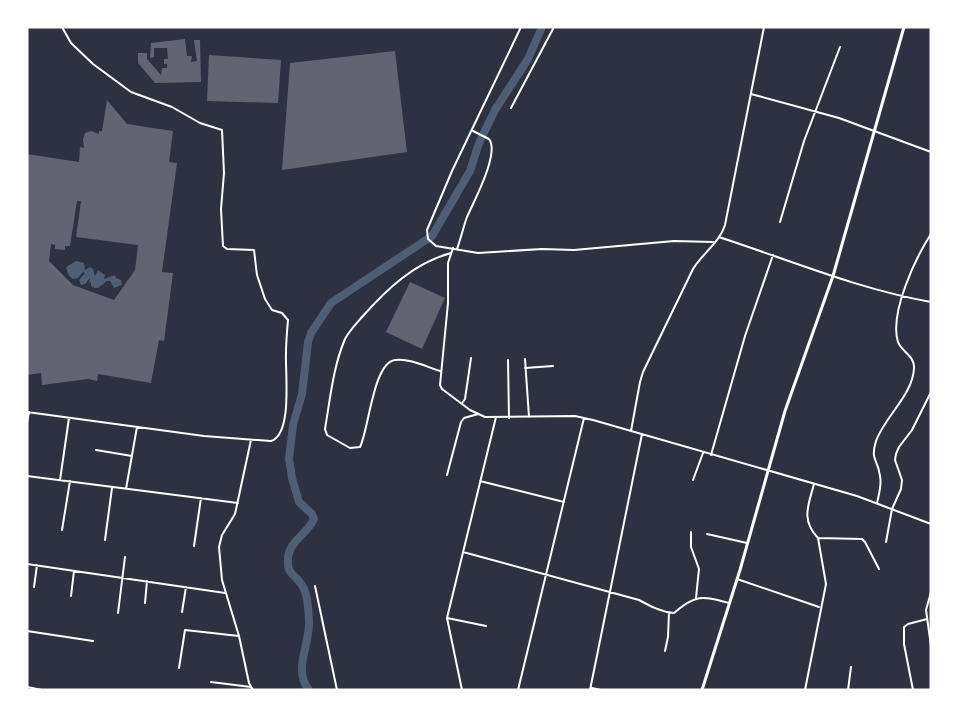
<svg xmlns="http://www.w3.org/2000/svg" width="958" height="717" font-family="'PT Sans',sans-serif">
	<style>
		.water { fill: #4f5d75 }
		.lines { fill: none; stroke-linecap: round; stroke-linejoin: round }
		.river { stroke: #4f5d75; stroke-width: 8 }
		.building { fill: #626471; fill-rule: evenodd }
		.minor { stroke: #fff; stroke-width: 2 }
		.secondary { stroke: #fff; stroke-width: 3 }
	</style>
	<rect width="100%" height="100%" fill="#2d3142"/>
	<path class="water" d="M76 261 84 263 85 270 90 267 93 269 95 276 98 270 105 275 104 279 115 275 116 278 121 280 122 285 114 288 110 281H107L98 288H94L91 286V282L89 283 90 278 85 284 81 285 79 280 85 273 83 272 78 278 73 279 69 276 66 267Z"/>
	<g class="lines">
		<path class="river" d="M309 690C292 669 311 644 309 619 308 608 308 593 301 584 293 571 287 577 288 557 290 541 308 533 314 519L312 514 299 502 292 478 289 459 293 425 302 394 308 342 311 333 331 303 432 236 470 171 479 143 495 110 528 59 542 27"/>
	</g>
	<path class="building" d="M185 39 187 56H192L191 62 197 61 194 40H200L201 82 155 83 138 63V53H147V59L161 75 162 68H167V64H164V59H168L167 48H154V57L150 58 151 43Z
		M395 51 407 152 282 170 290 63Z
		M209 55 281 60 278 103 207 101Z
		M107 100 127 124 173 131 169 162 177 163 162 272 173 273 164 341 159 340 151 383 98 374 97 381 88 379 42 385 41 373 27 375V154L79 162 80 147 84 148 83 139 85 133 91 131 99 134V131H102ZM77 201H81L76 237 138 245 135 270 114 300 73 285 49 261 51 244 55 245V249L65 250V246H70Z
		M410 282 445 298 422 349 386 332Z"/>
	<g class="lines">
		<path class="minor" d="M521 27 452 171 427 230 428 239 436 246 478 253 542 249 574 250 674 241 714 242
			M751 94 839 118 931 152
			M511 108 554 27
			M780 222 804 141 840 47
			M719 237C789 260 858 289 931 302
			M453 248 448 263V303L440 385 442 389 470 410 485 417 575 416 593 420 857 496 931 524
			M457 249C461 238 463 228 467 217 474 201 500 153 489 139L473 131
			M525 359 529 417
			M508 360 509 418
			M525 368 553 366
			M440 371C427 367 409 358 395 360 373 363 369 429 360 447L350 448 327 435 325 429C330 400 333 367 345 339 349 331 356 324 362 317 387 289 414 263 451 253
			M462 403 465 399 471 358
			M27 412 204 436 271 441C293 434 285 372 286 353 286 342 287 331 288 320L282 313 272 310 265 299 257 275 254 250 227 249 223 246 221 209 224 173 222 130 200 123 172 107 131 92 93 64 71 43 62 27
			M27 423 29 412
			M631 431 640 382 643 372 693 269C702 254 720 242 725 225L764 27
			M251 440 235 514 222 535 219 547 222 580 239 636 249 683 253 690
			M96 450 132 456
			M711 455 745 336 773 255
			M447 475 461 422 464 418 478 414
			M27 476 238 503
			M60 480 69 418
			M693 480 703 453
			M480 481 564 502
			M814 484C808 506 801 520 818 538L862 539 865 542 879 569
			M126 489 137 427
			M877 503C879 494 882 485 880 476 878 459 870 461 876 441 885 416 913 395 914 368 915 356 901 351 898 342 889 313 916 257 931 234
			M62 530 70 481
			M691 532V547L699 569 696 598
			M707 534 747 543
			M105 540 112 488
			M886 542 892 509 901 489 902 480 895 460 896 454 899 447 912 430 931 392
			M194 546 201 498
			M463 552 639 600C650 606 661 612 674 613 696 594 702 596 729 603
			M27 564 225 593
			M737 579 819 607
			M315 586 337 690
			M34 587 37 565
			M931 592 926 610 931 646
			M71 596 74 571
			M145 603 147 581
			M182 612 186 587
			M118 613 125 557
			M447 618 486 626
			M27 631 93 641
			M665 651 668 637 669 612
			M179 668 185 630 239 636
			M211 682 251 687
			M27 687 42 690
			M592 688 601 690
			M462 690 447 618 496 417
			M518 690 584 418
			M590 690 642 434
			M805 690 826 584 818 538
			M848 690 851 667
			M913 690 904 644V627L908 624 927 619"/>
		<path class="secondary" d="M702 690 740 570 785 411 833 276 904 27"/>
	</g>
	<rect width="958" height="717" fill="none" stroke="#ffffff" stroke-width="57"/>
</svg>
